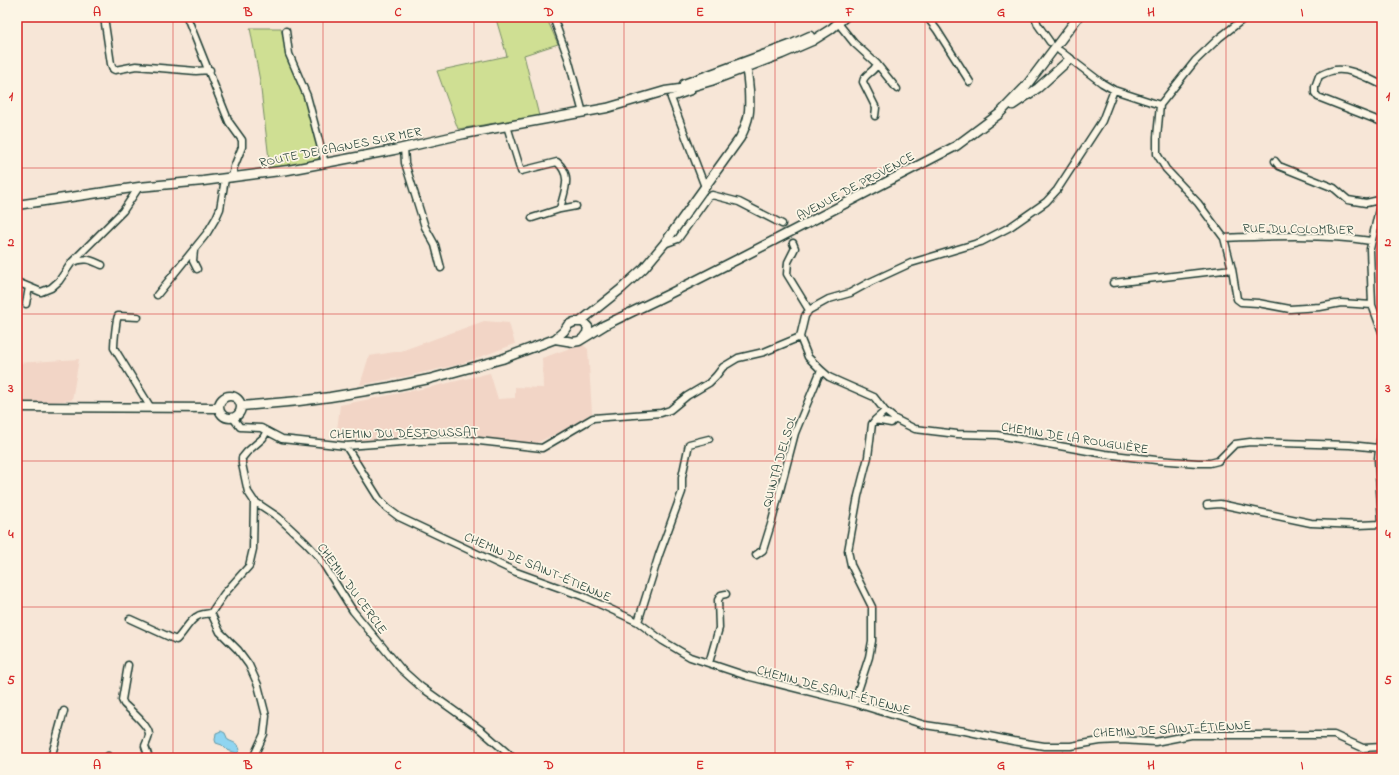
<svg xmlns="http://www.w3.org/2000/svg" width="1399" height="775" font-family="'Indie Flower',sans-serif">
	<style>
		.built { fill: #f2d5c6 }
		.green { fill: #cfdf93; stroke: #778e64 }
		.water { fill: #8fd5f1; stroke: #6298a5 }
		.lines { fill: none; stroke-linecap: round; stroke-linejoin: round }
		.street-tunnel { stroke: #ccc4b6; stroke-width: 6; stroke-dasharray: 6 3; stroke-linecap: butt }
		.street-casing { stroke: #1f3d34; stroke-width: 9 }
		.secondary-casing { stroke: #1f3d34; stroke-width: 11 }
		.street { stroke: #fcf5e5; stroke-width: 6 }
		.secondary { stroke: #fcf5e5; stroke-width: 8 }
		.grid { fill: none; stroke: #d62828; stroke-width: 1; stroke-opacity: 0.55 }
		.labels { text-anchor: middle; stroke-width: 3.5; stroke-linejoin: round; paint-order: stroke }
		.street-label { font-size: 13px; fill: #1f3d34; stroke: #fcf5e5 }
		.neatline { fill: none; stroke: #d62828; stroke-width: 1.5 }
		.grid-label { font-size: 13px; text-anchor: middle; font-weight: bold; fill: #d62828 }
	</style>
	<rect width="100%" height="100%" fill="#f7e6d7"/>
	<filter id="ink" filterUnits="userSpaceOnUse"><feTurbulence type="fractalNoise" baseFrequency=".025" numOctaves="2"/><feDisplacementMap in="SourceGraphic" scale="8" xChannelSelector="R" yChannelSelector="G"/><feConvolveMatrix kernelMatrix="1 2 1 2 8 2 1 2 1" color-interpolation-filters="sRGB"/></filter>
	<g filter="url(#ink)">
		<path class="built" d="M484 321 509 323 515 344 461 364 408 376 360 385 369 356 401 351Z
			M582 344 588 349 592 413 571 427 534 444 464 436 426 435 362 441 336 439 340 405 436 386 490 373 498 399 515 398V387L543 388 542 358Z
			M79 359 72 400 17 406V363Z"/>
		<path class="green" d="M501 17H546L558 44 524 55 539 116 458 129 437 71 507 56 496 19Z
			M250 28H281L287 55 301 87 312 121 319 158 314 161 270 168 260 81Z"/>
		<path class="water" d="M221 731 225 733 228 740C234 743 238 743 240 750L237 753 227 750 222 745 216 743 215 740 216 733Z"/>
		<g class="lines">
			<path class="street-tunnel" d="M782 224 793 243"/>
			<g class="street-casing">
				<path id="street" d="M104 17 111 64 113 69 115 70 136 66 196 71 210 70
					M187 17 229 122 242 140V147L234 167 232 178
					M553 17 568 58 583 113
					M927 17 937 30 970 82
					M1035 17 1038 25 1050 42
					M838 23 854 43 877 64 897 89
					M286 31 289 54 307 96 325 163
					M1060 51 1102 83 1114 90 1160 105
					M689 83 691 91 671 98 705 187
					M1382 85C1367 78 1348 66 1331 71 1327 72 1323 74 1319 76L1315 87V93L1318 97 1382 122
					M1160 105 1157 137V154L1166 169 1198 203 1224 238 1232 269 1237 299 1241 302 1258 303 1290 309 1320 307 1341 303 1372 305
					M1160 105 1195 61 1219 38 1246 17
					M875 116 876 108 863 82C864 73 873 74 877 64
					M507 126 521 171 557 162C573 176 564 191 560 209L532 218
					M404 147 405 163 425 227 435 245 441 268
					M1275 161 1279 166 1334 188 1348 200 1366 203 1379 200
					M1382 186 1379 209 1370 249 1372 305 1382 332
					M560 209 576 206
					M1224 238C1273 236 1323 234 1371 241
					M793 243 795 248 788 262 787 274 809 310
					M664 244 678 239 708 197 712 195 739 202 782 224
					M194 250 193 261 197 269
					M73 262C86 257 90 260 102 265
					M17 282 41 292 51 288 59 281 72 262 123 211 139 187
					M1113 283 1232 269
					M157 295 207 233 216 218 220 209 225 179
					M26 304 29 287
					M138 317 118 316C116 320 114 342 114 348L151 408
					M800 337 808 357 821 370 829 377 840 382 874 397 885 411 895 419 915 429 957 434 997 435 1105 454 1156 460 1198 463H1210L1218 461 1235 444 1250 442 1350 445 1378 448
					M885 411 875 420 891 423 895 419
					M233 418 240 427 261 428 282 439 346 446 416 441 470 440 542 448 593 418 661 413 670 410 687 396 709 383 716 376 723 367 738 358 764 352 800 337 805 316 809 310 829 299 850 293 870 282 911 263 981 242 1010 227 1046 202 1057 190 1102 121 1114 90
					M1382 425 1378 459 1382 522
					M267 431 263 438 247 452 242 458V464L248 492 254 501 278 517 305 542 319 557 353 611 401 669 421 687 481 730 513 758
					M346 446 379 499 387 508 399 517 516 572 582 596 638 622 663 641 690 657 747 676 854 703 925 725 965 731 1013 741 1044 746H1071L1100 741 1121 740 1155 742 1191 735H1334L1363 748 1382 747
					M1207 505 1220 504 1311 523 1359 525 1382 524
					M756 555 763 550 772 521 795 433 821 370
					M130 619 176 640C183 634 190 619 198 616 201 614 207 614 211 613
					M638 622 659 555 682 492V477L689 444 709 439
					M709 663 719 628 718 600 721 595 726 594
					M128 665 122 700 124 704C130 710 149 726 149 734 149 738 146 743 145 746L149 758
					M854 703 869 657 872 641V607L851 565 848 551 858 496 868 457 872 424 875 420
					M51 758 64 711
					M108 758V756
					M253 758 264 734 266 716 258 685 249 665 238 650 220 632 211 613 224 594 249 566 253 549 254 501"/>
			</g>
			<g class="secondary-casing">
				<path id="secondary" d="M684 84 790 45 810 36
					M1013 105 1038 88 1070 59
					M17 205 139 187 203 181 288 170 394 150 464 134 607 108 665 91 687 88 711 81 782 54 812 41 831 29 845 17
					M581 321 621 289 644 268 664 244 740 138C750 118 750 111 749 90 748 82 748 75 746 68
					M555 339 573 342 579 341 605 325 671 293 740 258 956 146 999 114 1026 86 1078 17
					M219 407a11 11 0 1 1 22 0a11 11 0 1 1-22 0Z
					M242 406 299 401 330 397 390 387 429 379 502 359 555 339 564 331 568 325 574 322H583L588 327 587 333 584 337
					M17 407 219 408"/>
			</g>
			<use href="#street" class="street"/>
			<use href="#secondary" class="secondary"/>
		</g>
	</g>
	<path class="grid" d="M173 17V758M323 17V758M474 17V758M624 17V758M775 17V758M925 17V758M1076 17V758M1226 17V758M17 168H1382M17 314H1382M17 461H1382M17 607H1382"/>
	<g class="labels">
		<g class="street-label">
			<text transform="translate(340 146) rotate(-11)" y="5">ROUTE DE CAGNES SUR MER</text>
			<text transform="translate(855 185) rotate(-28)" y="5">AVENUE DE PROVENCE</text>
			<text transform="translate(1298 228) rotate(1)" y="5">RUE DU COLOMBIER</text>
			<text transform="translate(404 432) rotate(-1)" y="5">CHEMIN DU DÉSFOUSSAT</text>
			<text transform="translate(1075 437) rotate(9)" y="5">CHEMIN DE LA ROUGUIÈRE</text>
			<text transform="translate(778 461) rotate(-74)" y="5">QUINTA DEL SOL</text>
			<text transform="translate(538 566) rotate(23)" y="5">CHEMIN DE SAINT-ÉTIENNE</text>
			<text transform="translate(353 588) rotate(54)" y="5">CHEMIN DU CERCLE</text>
			<text transform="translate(834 689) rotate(15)" y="5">CHEMIN DE SAINT-ÉTIENNE</text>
			<text transform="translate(1172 728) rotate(-3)" y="5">CHEMIN DE SAINT-ÉTIENNE</text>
		</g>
	</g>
	<rect width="1399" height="775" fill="none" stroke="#fcf5e5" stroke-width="44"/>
	<rect x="22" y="22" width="1355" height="731" class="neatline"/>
	<g class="grid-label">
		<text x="97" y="16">A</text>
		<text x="248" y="16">B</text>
		<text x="398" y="16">C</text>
		<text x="549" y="16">D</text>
		<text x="700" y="16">E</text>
		<text x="850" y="16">F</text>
		<text x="1001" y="16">G</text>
		<text x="1151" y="16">H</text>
		<text x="1302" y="16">I</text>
		<text x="11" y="100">1</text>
		<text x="1388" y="100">1</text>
		<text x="11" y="246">2</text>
		<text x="1388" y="246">2</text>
		<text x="11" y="392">3</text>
		<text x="1388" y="392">3</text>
		<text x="11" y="538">4</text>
		<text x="1388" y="538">4</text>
		<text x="11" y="684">5</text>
		<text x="1388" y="684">5</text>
		<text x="97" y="769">A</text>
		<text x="248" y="769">B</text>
		<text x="398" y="769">C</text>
		<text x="549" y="769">D</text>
		<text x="700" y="769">E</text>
		<text x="850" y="769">F</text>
		<text x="1001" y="769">G</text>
		<text x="1151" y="769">H</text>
		<text x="1302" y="769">I</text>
	</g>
</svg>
